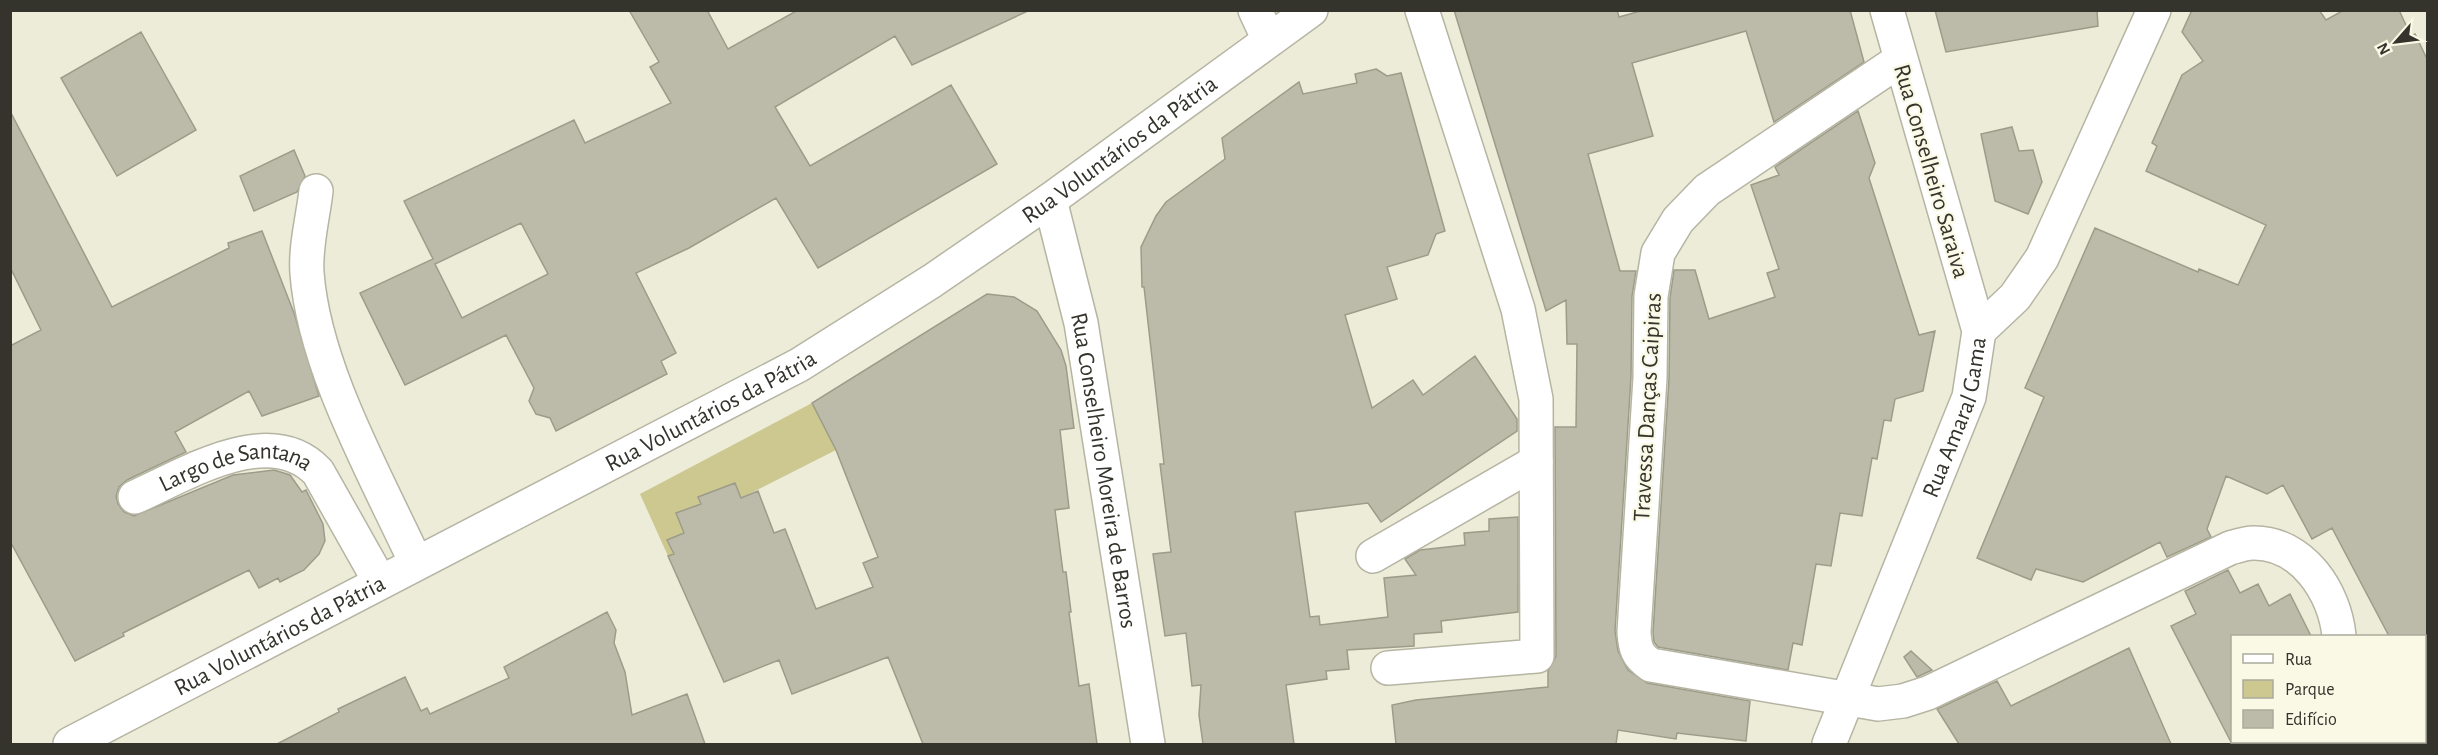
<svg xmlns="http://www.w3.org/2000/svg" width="2438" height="755" font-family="'Alegreya Sans',sans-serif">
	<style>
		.green { fill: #ccc88f }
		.building { fill: #bcbba9; stroke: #9d9c8a; stroke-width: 1.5; fill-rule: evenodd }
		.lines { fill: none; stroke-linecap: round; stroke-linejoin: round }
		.minor-casing { stroke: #b6b5a3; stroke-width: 36 }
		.major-casing { stroke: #b6b5a3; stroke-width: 36 }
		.minor { stroke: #fff; stroke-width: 33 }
		.major { stroke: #fff; stroke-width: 33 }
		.labels { text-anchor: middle; stroke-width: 4.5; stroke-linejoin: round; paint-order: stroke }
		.street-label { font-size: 24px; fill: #34332c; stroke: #faf9e6 }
	</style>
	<rect width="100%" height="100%" fill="#edecd9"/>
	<path class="green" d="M812 403 836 450 741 498 735 483 698 497 701 504 684 533 667 540 674 554 668 556 640 494Z"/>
	<path class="building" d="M629 10H707L728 49 798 10H1030L912 65 895 36 775 107 810 166 951 85 997 164 818 268 776 198 689 248 636 273 676 353 661 361 667 374 556 431 550 418 536 414 529 401 534 388 506 335 405 385 360 293 433 259 404 201 574 120 585 143 671 103 650 67 659 62ZM521 223 548 274 462 318 435 264Z
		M1454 10H1617L1619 17 1644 10H1850L1864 62 1774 122 1746 31 1632 63 1653 136 1588 154 1620 271H1636L1632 296 1631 377 1615 631 1618 651 1628 670 1647 683 1750 701 1746 741 1677 733 1676 739 1618 730 1616 744H1396L1392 705 1416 700 1548 687V671L1556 656 1555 427H1576L1577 344H1567L1566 300 1546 311Z
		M1935 10H2097L2098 26 1946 52Z
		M2192 10H2319L2326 20 2344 10H2399L2411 36 2415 34 2427 59V636H2389L2332 528 2312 539 2283 485 2267 494 2226 476 2207 529 2211 537 2167 557 2160 542 2083 582 2036 569 2031 580 1977 558 2044 397 2025 388 2095 228 2198 272 2199 269 2238 285 2266 225 2146 171 2157 146 2152 143 2182 75 2203 61 2182 32Z
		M141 32 196 130 117 176 61 78Z
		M1376 69 1387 76 1401 73 1445 231 1436 234 1428 255 1387 267 1397 299 1345 315 1372 408 1413 380 1423 395 1475 356 1517 419V431L1381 522 1368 503 1295 512 1310 617 1319 616 1320 625 1388 617 1384 578 1416 575 1405 559 1420 550 1465 545 1464 533 1489 531V519L1518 517V612L1441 621 1442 632 1414 634V646L1347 650 1349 669 1326 671 1327 679 1286 685 1294 744H1203L1199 715 1201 685 1192 686 1186 633 1165 636 1153 554 1171 552 1160 464H1164L1144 287H1142L1141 247 1156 216 1166 202 1225 159 1222 138 1299 82 1303 94 1357 83 1355 74Z
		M10 111 112 307 229 248 228 243 262 231 294 313 319 396 262 416 249 391 175 432 186 452 127 480 119 487 116 496 118 504 124 512 134 516 233 475 274 470 290 475 302 492 306 490 323 524 325 541 319 554 304 570 280 582 278 578 259 588 249 570 123 633 124 636 75 661 10 541V346L41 330 10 267Z
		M1858 111 1875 163 1869 178 1919 335 1935 331 1923 391 1895 399 1891 421 1884 420 1877 459 1872 458 1862 516 1840 513 1831 566 1816 564 1802 645 1793 643 1788 670 1658 647 1654 642 1653 632 1669 379 1670 298 1674 270H1695L1709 319 1775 297 1767 273 1779 269 1751 185 1779 175 1775 167Z
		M2012 127 2019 151 2033 150 2042 182 2028 214 1995 201 1981 134Z
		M294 150 305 176 297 192 254 211 240 176Z
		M987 294 1014 297 1037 311 1061 350 1066 366 1074 428 1060 430 1069 508 1055 510 1063 572H1066L1071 612H1069L1079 686 1089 684 1097 744H923L888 657 792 694 779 660 724 682 668 556 674 554 667 540 684 533 676 513 701 504 698 497 735 483 741 498 758 491 774 533 785 529 816 609 873 587 863 563 878 557 836 450 812 403Z
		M2228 570 2240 593 2258 584 2269 606 2290 594 2311 636H2232V744L2171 626 2196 614 2185 591Z
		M607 612 616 630 614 643 625 672 632 715 687 694 705 744H277L339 712 338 709 405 677 421 711 427 708 430 714 509 678 504 667Z
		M2129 648 2171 744H1959L1937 709 1997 681 2011 706Z
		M1911 651 1932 670 1917 677 1904 657Z"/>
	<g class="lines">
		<g class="minor-casing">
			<g id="minor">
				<path d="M1255 10 1269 40"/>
				<path d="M1900 60 1707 190 1678 220 1658 253 1651 296 1650 378 1634 632C1635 648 1637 656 1651 665L1878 704 1903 701 1928 693 2230 548C2237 546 2246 543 2253 543 2302 542 2335 592 2339 636"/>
				<path d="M316 191C313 217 305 247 307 273 314 368 376 476 416 563"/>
				<path id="s1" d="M1050 200 1081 323 1148 744"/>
				<path d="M1979 331 2015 297 2042 258 2154 10"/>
				<path id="s2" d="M135 497C187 474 270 421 318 472L380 582"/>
				<path d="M1373 556 1536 462"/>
				<path d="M1388 668 1537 656 1536 399 1518 309 1422 10"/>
				<path d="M2364 742 2366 744"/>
				<path d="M2253 744 2258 742"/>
			</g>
		</g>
		<g class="major-casing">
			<g id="major">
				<path id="s3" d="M70 744 799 365 932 281 1050 200 1311 10"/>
				<path id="s4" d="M1829 744 1969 397 1979 331 1887 10"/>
			</g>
		</g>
		<use href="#minor" class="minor"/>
		<use href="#major" class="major"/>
	</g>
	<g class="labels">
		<g class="street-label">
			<text dy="8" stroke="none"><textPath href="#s3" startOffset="1208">Rua Voluntários da Pátria</textPath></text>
			<text transform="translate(1932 171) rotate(74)" y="8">Rua Conselheiro Saraiva</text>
			<text transform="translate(1647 407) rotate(-87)" y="8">Travessa Danças Caipiras</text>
			<text dy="8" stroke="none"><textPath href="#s3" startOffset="722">Rua Voluntários da Pátria</textPath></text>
			<text dy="8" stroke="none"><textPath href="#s4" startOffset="351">Rua Amaral Gama</textPath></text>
			<text dy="8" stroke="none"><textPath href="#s1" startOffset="276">Rua Conselheiro Moreira de Barros</textPath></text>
			<text dy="8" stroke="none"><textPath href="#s2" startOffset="108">Largo de Santana</textPath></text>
			<text dy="8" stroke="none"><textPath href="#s3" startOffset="236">Rua Voluntários da Pátria</textPath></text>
		</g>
	</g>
	<rect width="2438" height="755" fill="none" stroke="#34332c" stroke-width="24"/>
	<rect x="2231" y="635" width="195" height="108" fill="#faf9e6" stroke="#abaa9c" stroke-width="1.5"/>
	<rect x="2243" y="654" width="30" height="9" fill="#ffffff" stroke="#abaa9c" stroke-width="1.5"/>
	<text x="2285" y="665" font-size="18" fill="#34332c">Rua</text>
	<rect x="2243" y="680" width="30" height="18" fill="#ccc88f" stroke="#abaa9c" stroke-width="1.5"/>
	<text x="2285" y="695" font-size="18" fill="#34332c">Parque</text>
	<rect x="2243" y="710" width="30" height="18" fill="#bcbba9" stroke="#abaa9c" stroke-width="1.5"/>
	<text x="2285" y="725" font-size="18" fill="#34332c">Edifício</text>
	<g transform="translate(2396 42) rotate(242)" stroke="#faf9e6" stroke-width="4.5" paint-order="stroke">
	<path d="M0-4.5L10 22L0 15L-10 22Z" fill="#34332c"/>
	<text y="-9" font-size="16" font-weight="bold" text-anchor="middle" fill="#34332c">N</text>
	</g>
</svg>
